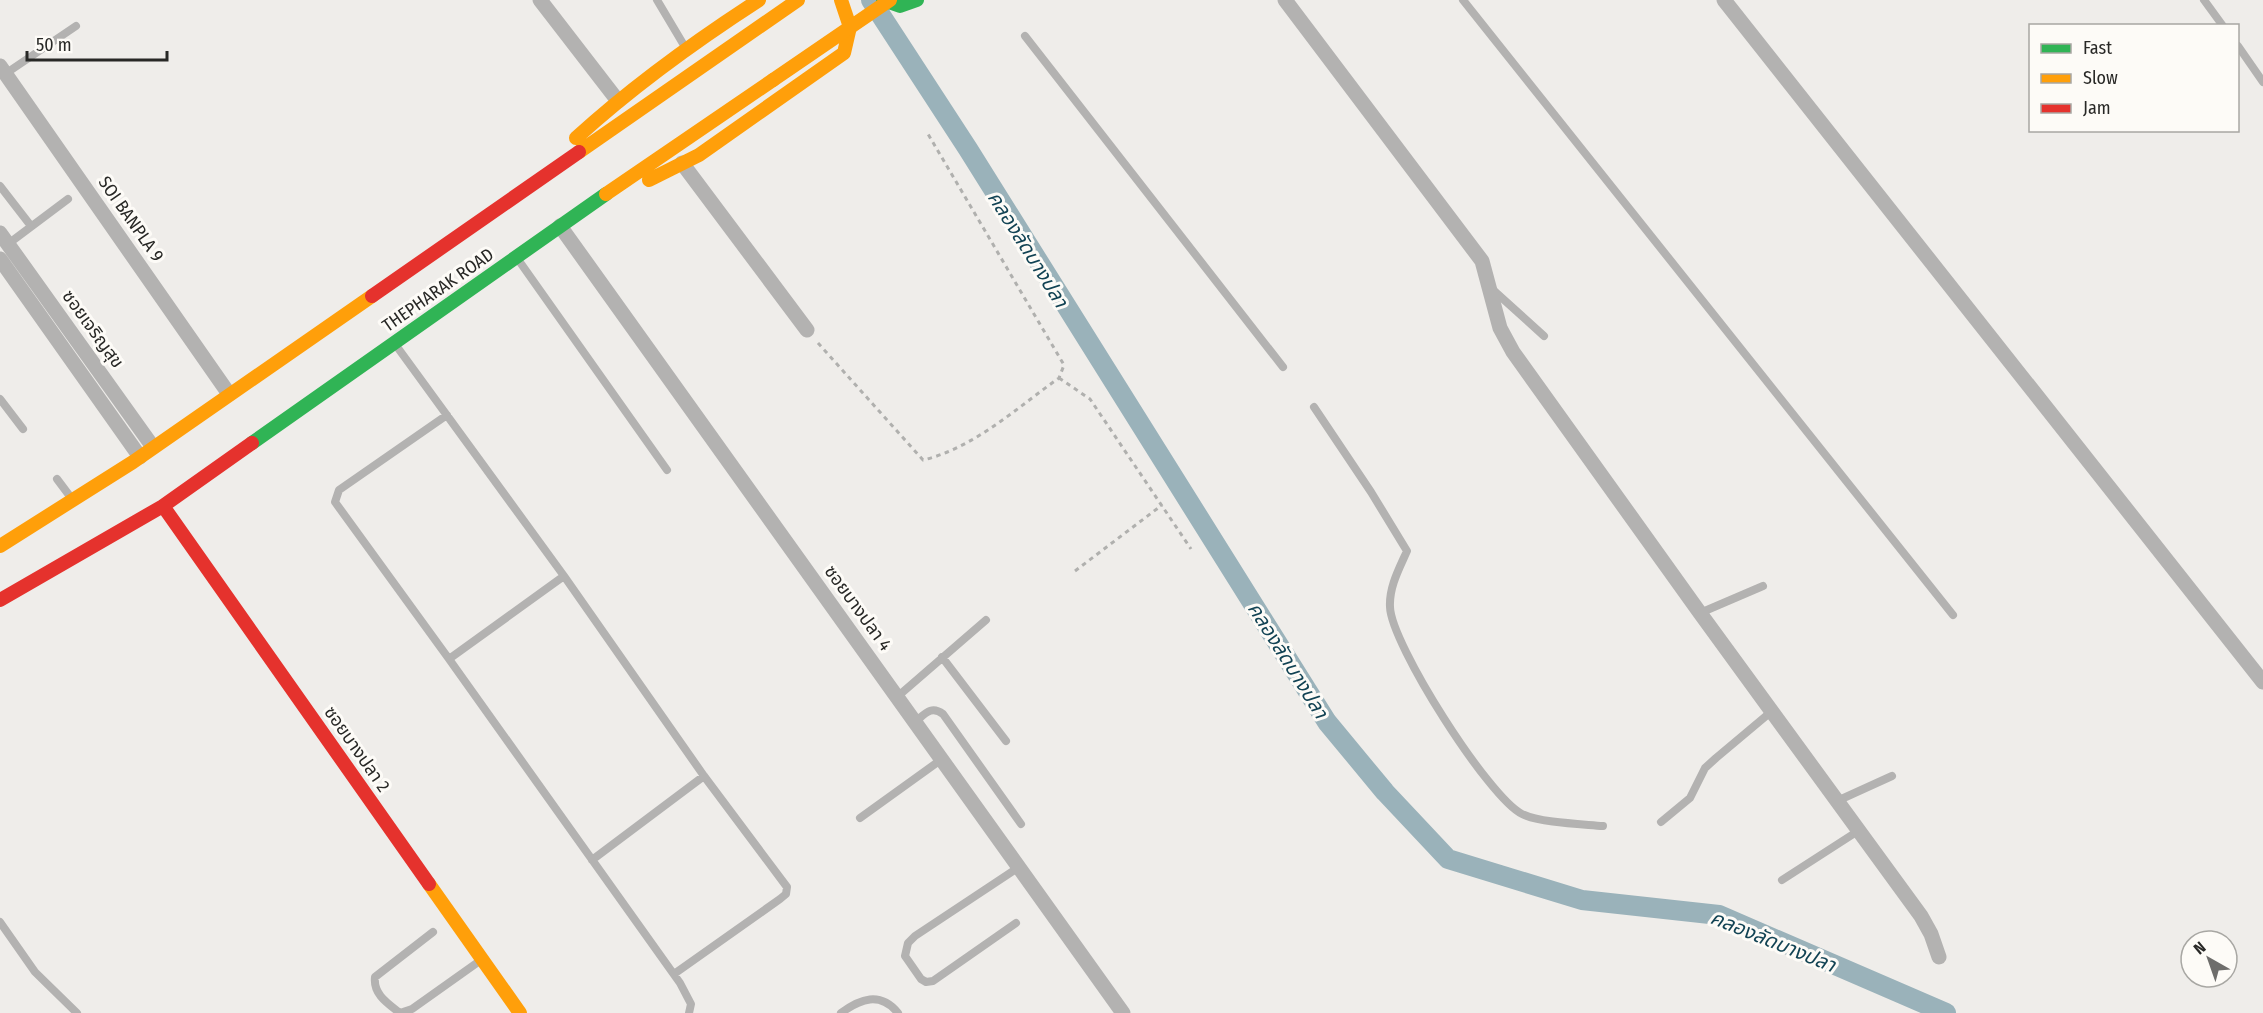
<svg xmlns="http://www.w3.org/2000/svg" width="2263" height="1013" font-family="'Fira Sans Condensed','Noto Sans Thai',sans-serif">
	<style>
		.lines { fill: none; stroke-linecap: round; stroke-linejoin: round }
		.canal { stroke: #9ab2ba; stroke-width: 20 }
		.path { stroke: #b0b0ae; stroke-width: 3; stroke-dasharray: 4.5 4.5; stroke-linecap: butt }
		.lane { stroke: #b3b2b1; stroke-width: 8 }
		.street { stroke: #b3b2b1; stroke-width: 15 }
		.fast { stroke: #30b455; stroke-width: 14 }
		.slow { stroke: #ff9f0a; stroke-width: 14 }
		.jam { stroke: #e5322d; stroke-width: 14 }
		.slow-bridge { stroke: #ff9f0a; stroke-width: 14 }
		.labels { text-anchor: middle; stroke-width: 6; stroke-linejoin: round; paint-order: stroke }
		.street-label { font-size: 18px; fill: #282826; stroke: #fdfbf7 }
		.water-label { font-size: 20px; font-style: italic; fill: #124354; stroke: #fdfbf7 }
	</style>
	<rect width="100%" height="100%" fill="#efedea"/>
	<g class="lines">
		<path class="canal" d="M871 0 968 149 1327 722 1385 792 1448 859 1582 900 1719 915 1946 1013"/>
		<path class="path" d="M818 343 923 460C974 448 1018 407 1059 378L1064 365 928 134
			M1059 378 1090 399 1191 549
			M1075 571 1162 505"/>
		<path class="lane" d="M657 0 685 47
			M1463 0 1953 615
			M2204 0 2223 26
			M1025 36 1283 367
			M2238 46 2263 82
			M5 74 76 26
			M0 186 31 226
			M8 244 68 199
			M517 258 667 470
			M1492 289 1544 336
			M395 344 564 576 449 659 680 983 691 1004 689 1013
			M0 399 23 429
			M1314 407 1371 492 1407 551C1399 569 1389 587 1390 607 1391 644 1489 798 1522 814 1541 823 1581 824 1603 826
			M447 415 339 490 335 502 449 659
			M57 479 72 499
			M564 576 704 776 787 887 786 894 780 899 674 974
			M1700 613 1763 586
			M942 657 1006 741
			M897 697 986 620
			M915 722C925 714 931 705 943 714L1021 824
			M1837 801 1892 776
			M860 818 942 759
			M1661 822 1690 798 1705 768 1716 758 1772 711
			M592 860 704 776
			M1782 880 1858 831
			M0 922 35 972 77 1013
			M1016 923 933 981 926 982 921 979 905 956 908 943 915 936 1019 867
			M433 932 375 977C373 994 387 1003 400 1013L412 1009 481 960
			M841 1013C860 999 880 991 898 1013"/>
		<path class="street" d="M540 0 618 101
			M1285 0 1482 261 1500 328 1513 352 1700 613 1921 916 1931 934 1939 957
			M1724 0 2263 682
			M0 66 229 394
			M682 163 807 330
			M560 226 1123 1013
			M0 233 153 447
			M0 259 140 457"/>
		<path class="fast" d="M883 0 900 6 917 0
			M252 443 606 194"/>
		<path class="slow" d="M576 138C633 86 694 42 759 0
			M579 152 798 0
			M649 180 699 155 844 53 850 27 841 0
			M606 194 773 80
			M0 546 133 462 372 296
			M429 884 520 1013"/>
		<path class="jam" d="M372 296 579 152
			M163 506 429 884
			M0 600 163 506 252 443"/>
		<path class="slow-bridge" d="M773 80 890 0"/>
	</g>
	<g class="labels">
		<g class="street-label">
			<text transform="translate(131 219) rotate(55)" y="6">SOI BANPLA 9</text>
			<text transform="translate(438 290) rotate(-35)" y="6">THEPHARAK ROAD</text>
			<text transform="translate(93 329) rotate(54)" y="6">ซอยเจริญสุข</text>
			<text transform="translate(858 608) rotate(54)" y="6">ซอยบางปลา 4</text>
			<text transform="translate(357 749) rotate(55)" y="6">ซอยบางปลา 2</text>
		</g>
		<g class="water-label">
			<text transform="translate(1028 249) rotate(58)" y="7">คลองลัดบางปลา</text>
			<text transform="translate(1288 660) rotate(58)" y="7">คลองลัดบางปลา</text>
			<text transform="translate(1773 941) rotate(22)" y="7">คลองลัดบางปลา</text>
		</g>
	</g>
	<rect x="2029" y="24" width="210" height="108" fill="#fdfbf7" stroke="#a8a7a3" stroke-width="1.5"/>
	<rect x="2041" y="44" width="30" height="9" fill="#30b455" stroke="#a8a7a3" stroke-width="1.5"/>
	<text x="2083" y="54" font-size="18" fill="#282826">Fast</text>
	<rect x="2041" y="74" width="30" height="9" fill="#ff9f0a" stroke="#a8a7a3" stroke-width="1.5"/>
	<text x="2083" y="84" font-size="18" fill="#282826">Slow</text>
	<rect x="2041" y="104" width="30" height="9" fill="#e5322d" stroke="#a8a7a3" stroke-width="1.5"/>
	<text x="2083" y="114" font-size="18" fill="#282826">Jam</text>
	<g transform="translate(2209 959) rotate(320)"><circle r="28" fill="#fdfbf7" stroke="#a8a7a3" stroke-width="1.5"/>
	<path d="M0-4.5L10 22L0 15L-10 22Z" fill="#6e6d6b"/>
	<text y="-9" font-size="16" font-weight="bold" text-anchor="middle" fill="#282826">N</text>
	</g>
	<path d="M27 51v9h140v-9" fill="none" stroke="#282826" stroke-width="3"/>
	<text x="36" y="51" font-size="18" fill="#282826" stroke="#fdfbf7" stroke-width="4.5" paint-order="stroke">50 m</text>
</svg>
